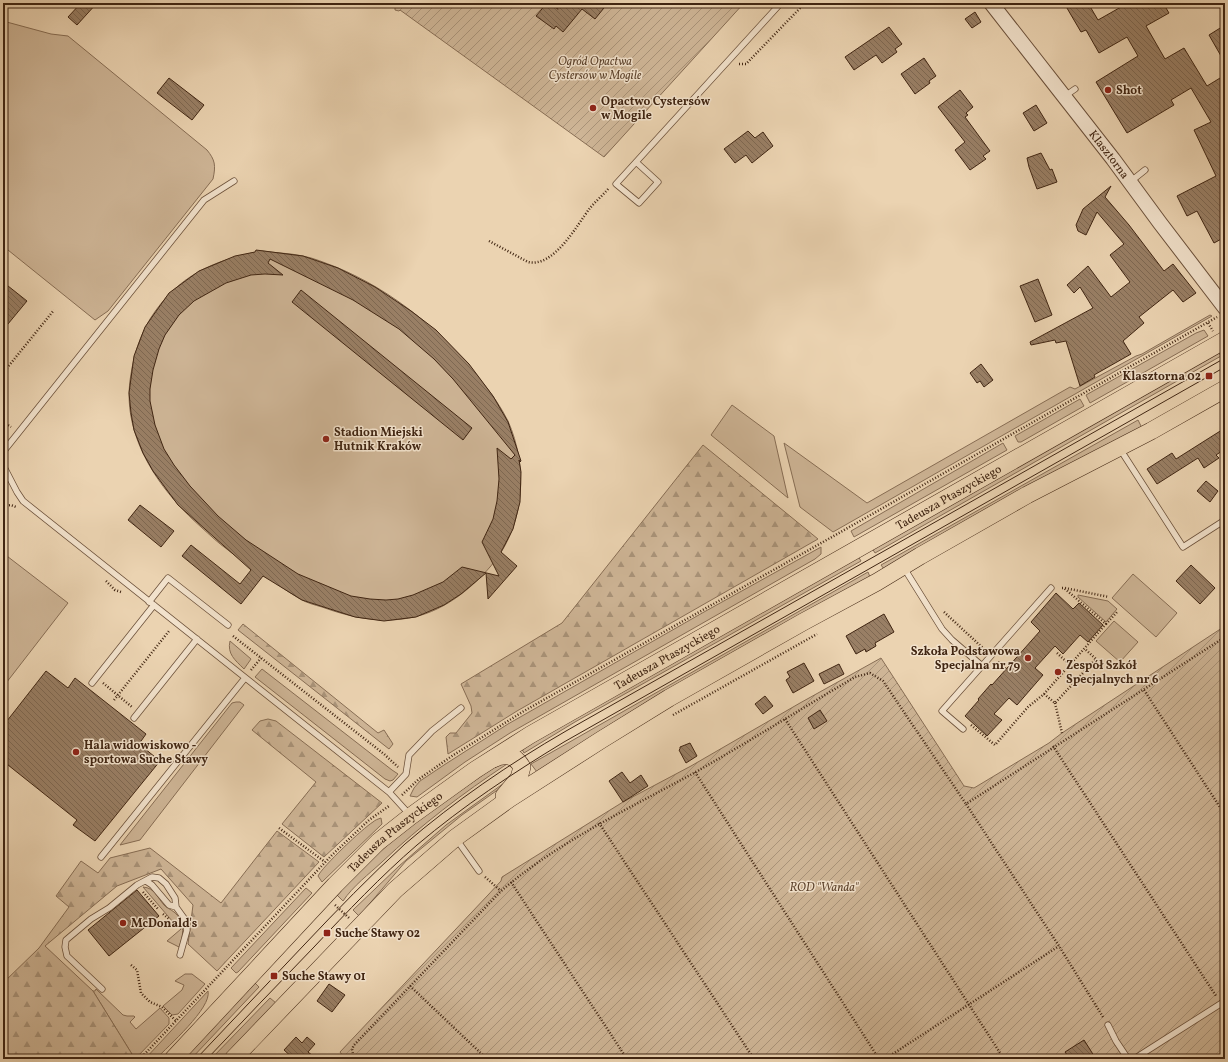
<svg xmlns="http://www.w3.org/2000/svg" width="1228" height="1062" font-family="Vollkorn,serif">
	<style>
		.green { fill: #ceb596; stroke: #876d54 }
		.forest { fill: url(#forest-firs); stroke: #876d54 }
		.garden { fill: url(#garden-furrows); stroke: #876d54 }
		.building { fill: url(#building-back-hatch); stroke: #402512; fill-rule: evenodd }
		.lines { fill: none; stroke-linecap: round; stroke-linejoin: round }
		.service-casing { stroke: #6b503a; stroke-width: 7 }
		.tertiary-casing { stroke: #6b503a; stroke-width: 16 }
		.primary-casing { stroke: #402512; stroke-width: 18 }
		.path { stroke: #402512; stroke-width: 2.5; stroke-dasharray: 1 2; stroke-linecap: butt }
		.service { stroke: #f2e2cc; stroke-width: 5.5 }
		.tertiary { stroke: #f2e2cc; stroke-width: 14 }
		.primary { stroke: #ebd3b1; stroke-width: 17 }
		.tram { stroke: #402512; stroke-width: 1 }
		.poi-dot { fill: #8f2418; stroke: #f2e2cc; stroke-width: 1.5 }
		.labels { text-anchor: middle; stroke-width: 3; stroke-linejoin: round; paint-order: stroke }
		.park-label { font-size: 12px; font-style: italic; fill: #5c422c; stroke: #f2e2cc }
		.poi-label { font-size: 12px; font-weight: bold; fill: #402512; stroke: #f2e2cc; text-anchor: start }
		.street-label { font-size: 12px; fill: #402512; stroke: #f2e2cc }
	</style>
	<defs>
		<pattern id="forest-firs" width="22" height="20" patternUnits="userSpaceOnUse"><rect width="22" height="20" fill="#ceb596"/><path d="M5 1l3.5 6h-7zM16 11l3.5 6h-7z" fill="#a99379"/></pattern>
		<pattern id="garden-furrows" width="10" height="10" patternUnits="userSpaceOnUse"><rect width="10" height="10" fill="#ceb596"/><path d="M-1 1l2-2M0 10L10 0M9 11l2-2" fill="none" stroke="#a99379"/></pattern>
		<pattern id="building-back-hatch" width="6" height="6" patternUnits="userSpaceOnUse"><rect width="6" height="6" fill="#997f65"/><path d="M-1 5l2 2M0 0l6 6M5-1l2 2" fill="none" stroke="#7e6852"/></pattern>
	</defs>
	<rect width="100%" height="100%" fill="#ebd3b1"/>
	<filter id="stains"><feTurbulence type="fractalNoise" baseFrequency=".005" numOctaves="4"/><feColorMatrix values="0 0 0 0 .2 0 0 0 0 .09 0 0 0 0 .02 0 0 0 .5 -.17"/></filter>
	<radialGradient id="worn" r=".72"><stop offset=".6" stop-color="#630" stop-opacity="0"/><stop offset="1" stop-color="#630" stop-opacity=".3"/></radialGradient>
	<path class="green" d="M3 21 51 34 68 36 207 150C215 160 216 165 213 179L108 311 95 320 3 246Z
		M262 251C275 253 289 253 303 256 314 258 325 263 336 267 394 291 444 333 482 382 492 394 501 407 508 421 528 466 525 522 495 561 475 586 446 610 414 617 383 624 352 618 322 607 315 605 307 603 300 599 283 589 268 577 252 566 244 561 234 555 228 550 218 543 210 535 201 527 158 489 120 434 131 374 134 354 140 336 150 319 177 276 213 260 262 251Z
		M1210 315 1212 316 833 532 800 507 784 443 867 503 1070 387 1075 389 1136 356 1142 354Z
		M1204 330 1208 336 1090 403 1086 395 1196 333Z
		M1218 352 1221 356 875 553 872 548 921 522 1194 367Z
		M1080 399 1084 406 1021 442H1018L1015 436Z
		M732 405 774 436 788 498 711 435Z
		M1138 420 1142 428 884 569 881 565Z
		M1003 443 1007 450 854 537 851 531Z
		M821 547V554L815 559 510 733 465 762 417 797 410 796 414 788 420 781 444 765 508 724 704 612Z
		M3 553 68 603 3 687Z
		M858 556 861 561 575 722 524 753 522 749Z
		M868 572 870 577 537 772 531 764Z
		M1133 574 1177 613 1156 637 1112 598Z
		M1078 595 1108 601 1117 609 1106 622 1078 597Z
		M1114 621 1138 642 1120 662 1096 641Z
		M230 641 251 659 244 669C235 660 227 654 230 641Z
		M262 669 392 770 398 774 393 780 390 781 385 779 255 677Z
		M236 702H240L244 705 140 840 120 845 232 703Z
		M499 764H507C463 793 421 825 382 862 369 874 353 886 343 901L336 894 381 851 413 823Z
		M511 778 506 784 462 815 406 861 359 916 353 910 399 866 446 825Z
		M381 818 382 824 322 882 318 876C322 867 363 828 373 822 375 820 378 819 381 818Z
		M143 887C155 888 157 897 164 905 167 908 170 909 174 912 185 921 184 935 179 947L167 941 181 929V927L175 920 173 922Z
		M306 888 312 893 238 972 236 973 231 968Z
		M185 974H192L205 984 178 1014 172 1015 163 1006 182 990 184 985 175 981Z
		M254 982 259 987 191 1059H184Z
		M96 989 123 1015 127 1016H134L135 1017 130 1022 136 1029 160 1008 169 1018V1024L135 1059 93 991H95Z
		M208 991C212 1008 168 1046 156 1059H145Z
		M270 998 276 1003 223 1059H211Z"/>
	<path class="forest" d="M703 445 818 539 517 711 448 754 446 737 450 733H456L472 713 471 706 461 684 562 623Z
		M243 624 378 733 384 730 393 744 389 749 238 630Z
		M268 719 276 721 382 803 324 857 282 824 316 782 252 730 260 721Z
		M277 831 319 862 217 971 188 944 193 905 161 869 117 886 45 946 93 991 135 1059H3V983L39 948 69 907 56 896 81 861 98 873 110 858 150 848 221 903Z"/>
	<path class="garden" d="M401 3H744L604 157 400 10 399 11 395 10V5H399Z
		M1225 626V1059H345L340 1052 488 895 501 881 502 877 623 802 691 766 800 703 881 658 964 786 974 788 1049 743 1062 733Z"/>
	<path class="building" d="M81 3H97L77 25 68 17Z
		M547 3H608L595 19 582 9 563 32 556 26 554 29 536 16Z
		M1064 3H1088L1098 20 1128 3H1163L1169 13 1146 26 1165 59 1184 48 1207 86 1225 75V237L1214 243 1197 211 1187 216 1177 196 1216 176 1194 130 1211 122 1191 88 1171 100 1174 105 1127 133 1096 82 1138 56 1127 37 1099 53 1086 30 1081 32Z
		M975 12 981 22 972 28 965 19Z
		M1225 25V63L1209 35Z
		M889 27 902 44 895 49 897 52 882 63 876 55 854 70 845 57Z
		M924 58 936 76 929 81 930 83 915 94 901 74Z
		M169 78 204 105 192 120 157 93Z
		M960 90 973 107 966 113 968 115 965 117 990 151 983 156 986 159 970 170 955 150 965 142 938 107Z
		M1036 105 1047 123 1034 131 1023 113Z
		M748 131 755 138 763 132 773 146 752 163 746 155 735 163 724 149Z
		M1041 153 1050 170 1052 169 1057 182 1037 189 1029 167 1027 158Z
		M1111 186 1105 197 1129 225 1164 271 1173 264 1196 293 1183 302 1173 290 1139 317 1144 323 1123 341 1131 354 1094 375 1095 377 1080 386 1066 341 1056 343 1055 340 1031 345 1030 342 1093 308 1080 287 1074 293 1067 285 1088 266 1111 297 1130 282 1110 255 1124 244 1097 212 1086 235 1078 231 1076 225 1083 209Z
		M256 250 303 256 338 268 375 287 411 311 436 330 469 364 493 396 508 422 521 461 520 462 519 460 521 472 520 502 513 529 501 552 517 566 488 599 486 573 461 594 444 605 416 617 384 621 355 617 302 600 263 576 241 604 182 556 191 545 240 584 251 570 178 505 153 471 143 453 134 430 131 413 129 393 134 356 145 327 169 293 199 271 235 256 255 252ZM270 259 353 300 399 329 434 359 453 379 515 455 511 459 497 448 499 479 497 501 493 519 482 542 499 576 462 567 443 582 413 595 398 599 386 600 370 599 351 596 298 574 246 540 218 516 190 486 174 465 164 449 155 425 150 401V389L153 370 159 349 165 335 179 315 194 301 226 283 251 275 265 274 283 275 268 263Z
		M1038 279 1052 315 1035 322 1020 286Z
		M3 282 27 301 3 330Z
		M301 290 472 428 463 440 292 302Z
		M981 364 993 380 984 387 980 381 977 383 970 373Z
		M1225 428V449L1216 455 1219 458 1204 468 1198 458 1157 484 1147 469 1172 453 1176 459Z
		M1206 481 1218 491 1210 502 1197 491Z
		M140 505 174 531 161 547 128 520Z
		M1191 565 1215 588 1200 604 1176 581Z
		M1056 593 1073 609 1079 603 1103 625 1088 642 1080 635 1063 654 1055 646 1035 668 1043 675 1017 705 1009 698 994 714 1002 720 987 736 965 716 979 700 978 699 991 684 992 685 1040 631 1031 622Z
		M884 614 894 632 875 643 876 646 866 652 865 649 856 654 846 636Z
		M804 663 814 681 793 693 786 680 790 677 787 672Z
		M839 664 844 674 824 684 819 674Z
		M46 671 68 688 75 678 146 734 139 744 160 761 95 841 73 825 77 820 3 761V726Z
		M765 696 773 706 763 714 755 704Z
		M820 710 827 721 814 729 808 718Z
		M690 743 697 756 686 763 679 750 680 749V747Z
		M622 772 630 783 641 775 648 786 623 802 609 781Z
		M137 890 159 916 109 956 88 930Z
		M329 984 345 995 332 1012 317 1001Z
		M296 1037 302 1043 307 1037 315 1044 308 1052 317 1059H294L284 1050Z
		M1084 1040 1096 1059H1070L1065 1052Z"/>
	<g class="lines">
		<g class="service-casing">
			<path id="service" d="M1065 96 1075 89
				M636 162 658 182 639 203 616 184 781 3
				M1130 182 1145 170
				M1120 449 1183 547 1225 520
				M3 452 204 200 234 181
				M3 465 17 492 23 501 389 792 410 815
				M904 568 942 629 952 640 981 665
				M149 602 168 578 228 625
				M92 683 154 605
				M134 718 197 639
				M963 729 942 711 1051 588
				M389 792 406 774 409 755 432 731 461 708
				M457 840 479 871
				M101 857 245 678
				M146 881 152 885 169 905 176 907
				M102 989 67 956 65 947 66 940 91 919 109 908 137 885 152 877 159 878 166 884 175 898 176 907 184 918 187 930 180 955
				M1108 1025 1116 1041 1128 1059
				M1134 1059 1225 1001"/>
		</g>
		<g class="tertiary-casing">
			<g id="tertiary">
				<path id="s1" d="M991 3 1113 159 1160 223 1225 308"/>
			</g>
		</g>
		<g class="primary-casing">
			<g id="primary">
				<path d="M493 759C506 753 515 755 522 767L519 778 504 796"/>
				<path id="s2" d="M173 1059 335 885 378 842 411 816 475 770 530 735 1225 340"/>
				<path d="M233 1059 395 890 455 838 509 799 601 740 669 698 803 622 877 582 920 556 1027 495 1151 431 1225 389"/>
			</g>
		</g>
		<path class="path" d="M557 9 562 3
			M739 64H746L805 3
			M489 241 528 262C554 268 577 225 590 208 596 201 603 195 609 188
			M1208 323 1213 331
			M3 373 54 310
			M3 422 11 427
			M3 506 11 505 16 507
			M106 581 115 590 121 592
			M1065 588 1109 597
			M944 612 984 649
			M1106 624 1118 611
			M233 636 384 754 398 767
			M1057 653 1070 665
			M998 662 1006 669
			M251 670 261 658
			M103 683 132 707
			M1144 690 1225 815
			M1044 694 1055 703 1096 659 1085 649
			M114 700 169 631
			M1055 703 1062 733
			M673 715 817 634
			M785 719 1004 1059
			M971 725 995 745 1028 707 1044 694 1106 624 1064 588H1060
			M1053 746 1216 996
			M695 772 879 1059
			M402 795 419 779 452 756 524 711 846 529 1217 317
			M599 823 754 1059
			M279 828 325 862
			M485 877 501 891
			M511 882 627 1059
			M143 892 158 909
			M335 905 349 918
			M163 914 169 919
			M131 965 137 970 141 993 150 1002 162 1007 176 1021
			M410 986 487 1059
			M1103 1017 1059 946 966 804 1225 637
			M140 1059 332 855 369 820 389 806
			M354 1059 352 1049 354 1045 501 891C558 842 628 809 694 773 748 742 801 709 855 677L870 673 883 681 966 804
			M885 1059 1059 946"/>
		<use href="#service" class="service"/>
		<use href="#tertiary" class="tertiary"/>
		<use href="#primary" class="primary"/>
		<path class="tram" d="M196 1059C232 1021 268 983 304 945 337 910 370 876 405 844 455 801 509 764 566 731L1225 358
			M207 1059C242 1022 278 984 314 947 347 912 381 876 417 845 463 806 513 773 564 742L1225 367"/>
	</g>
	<g class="poi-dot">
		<circle cx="1108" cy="90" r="4"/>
		<circle cx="593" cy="108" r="4"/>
		<rect x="1205" y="372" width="8" height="8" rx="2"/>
		<circle cx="326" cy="439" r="4"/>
		<circle cx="1028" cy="658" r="4"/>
		<circle cx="1058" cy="672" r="4"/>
		<circle cx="76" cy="752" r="4"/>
		<circle cx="123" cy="923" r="4"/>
		<rect x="323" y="929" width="8" height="8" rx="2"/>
		<rect x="270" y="972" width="8" height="8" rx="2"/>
	</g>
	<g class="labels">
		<g class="park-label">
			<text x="595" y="65">Ogród Opactwa<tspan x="595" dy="14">Cystersów w Mogile</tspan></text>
			<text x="824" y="891">ROD "Wanda"</text>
		</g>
		<g class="poi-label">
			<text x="1116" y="94">Shot</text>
			<text x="601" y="105">Opactwo Cystersów<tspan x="601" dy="14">w Mogile</tspan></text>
			<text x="1201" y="380" text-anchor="end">Klasztorna 02</text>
			<text x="334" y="436">Stadion Miejski<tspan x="334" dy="14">Hutnik Kraków</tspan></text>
			<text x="1020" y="655" text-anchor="end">Szkoła Podstawowa<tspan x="1020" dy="14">Specjalna nr 79</tspan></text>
			<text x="1066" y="669">Zespół Szkół<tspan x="1066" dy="14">Specjalnych nr 6</tspan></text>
			<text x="84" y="749">Hala widowiskowo -<tspan x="84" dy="14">sportowa Suche Stawy</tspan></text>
			<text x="131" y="927">McDonald's</text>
			<text x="335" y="937">Suche Stawy 02</text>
			<text x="282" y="980">Suche Stawy 01</text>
		</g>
		<g class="street-label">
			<text dy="4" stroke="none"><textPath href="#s1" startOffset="192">Klasztorna</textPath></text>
			<text dy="4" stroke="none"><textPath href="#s2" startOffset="966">Tadeusza Ptaszyckiego</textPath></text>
			<text dy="4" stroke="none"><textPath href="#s2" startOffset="642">Tadeusza Ptaszyckiego</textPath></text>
			<text dy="4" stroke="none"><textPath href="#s2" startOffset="318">Tadeusza Ptaszyckiego</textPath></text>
		</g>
	</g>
	<rect width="1228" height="1062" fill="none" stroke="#ebd3b1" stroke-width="16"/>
	<rect x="4" y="4" width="1220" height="1054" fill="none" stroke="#402512" stroke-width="2"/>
	<rect x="8" y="8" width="1212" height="1046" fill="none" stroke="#402512"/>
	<rect width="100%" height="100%" filter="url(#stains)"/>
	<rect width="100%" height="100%" fill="url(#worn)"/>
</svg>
